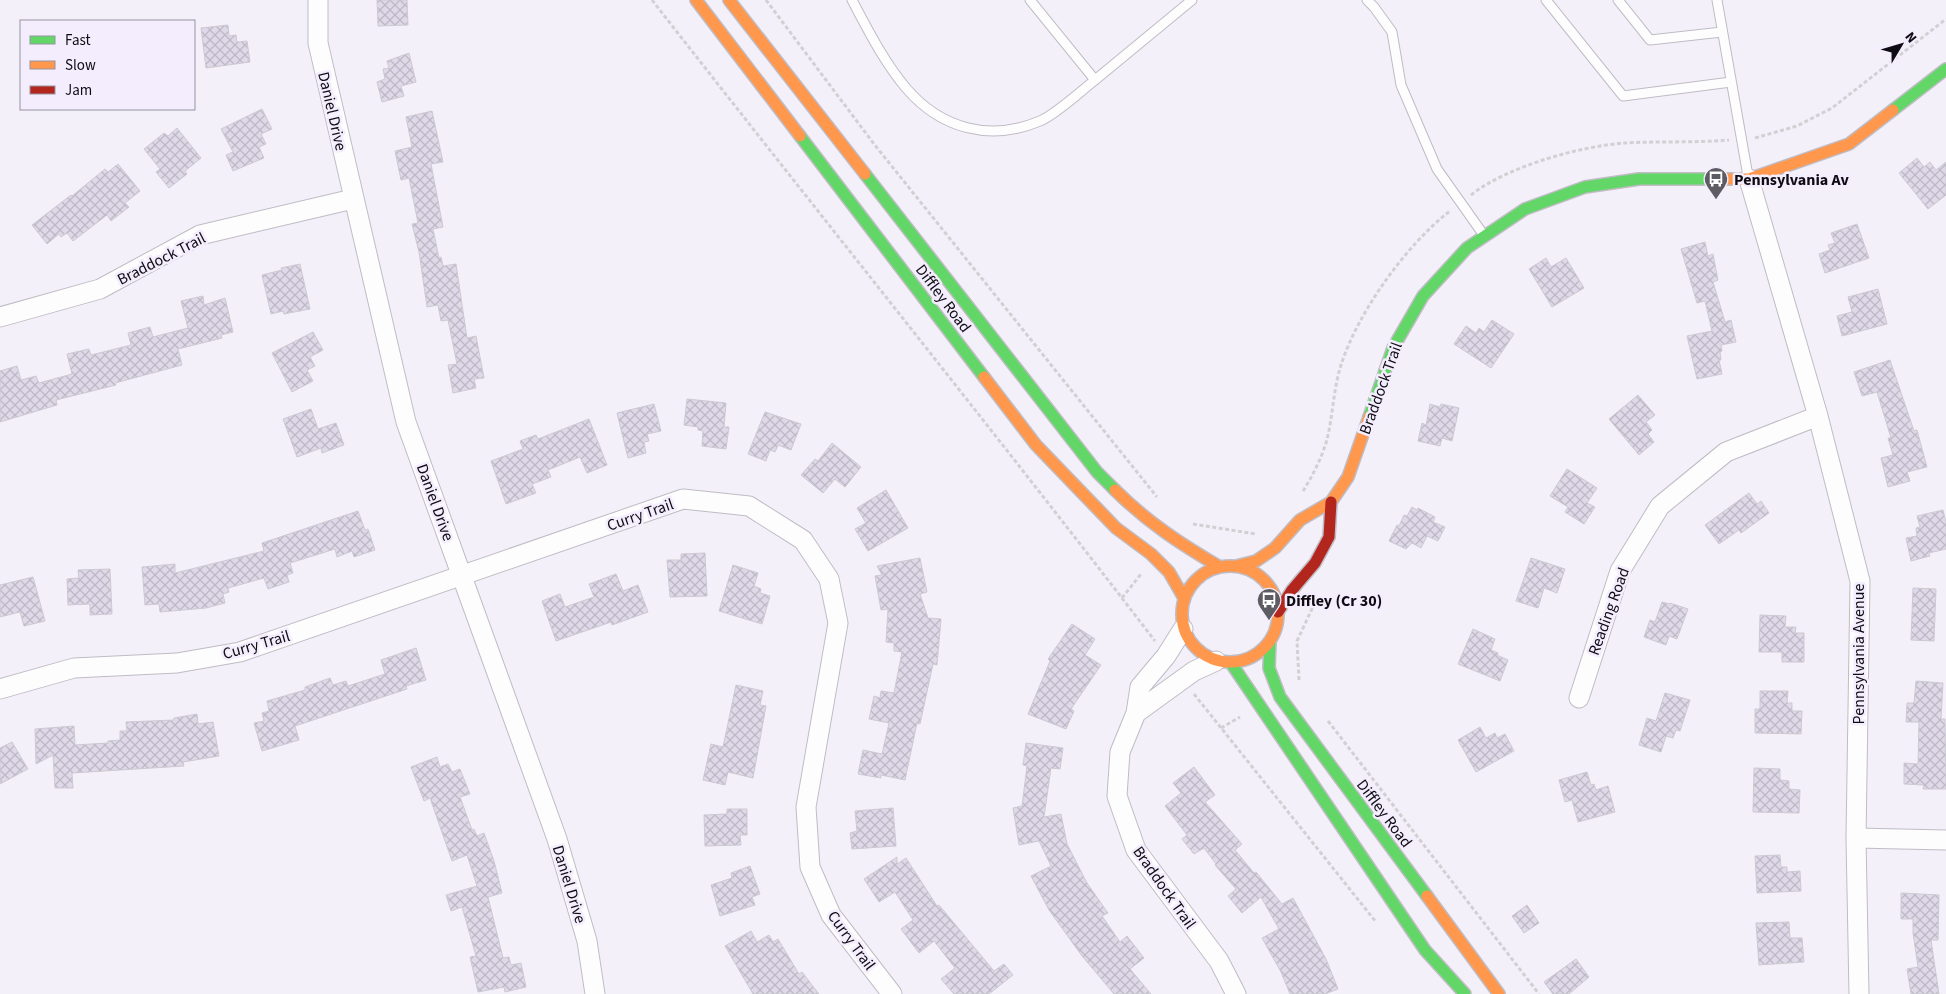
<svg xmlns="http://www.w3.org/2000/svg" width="1946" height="994" font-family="'Source Sans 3',sans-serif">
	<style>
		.building { fill: url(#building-cross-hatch); stroke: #cccad1 }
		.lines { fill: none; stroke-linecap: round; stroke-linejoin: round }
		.lane-casing { stroke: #bfbcc4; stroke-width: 11 }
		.street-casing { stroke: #bfbcc4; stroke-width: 21 }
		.fast-casing { stroke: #bfbcc4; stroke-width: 14 }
		.slow-casing { stroke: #bfbcc4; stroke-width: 14 }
		.jam-casing { stroke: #bfbcc4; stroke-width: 14 }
		.path { stroke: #d1d0d3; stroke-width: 3; stroke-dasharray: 4 2.5; stroke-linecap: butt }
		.lane { stroke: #fdfdfe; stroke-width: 9 }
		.street { stroke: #fdfdfe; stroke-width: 19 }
		.fast { stroke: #63d668; stroke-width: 11 }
		.slow { stroke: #ff974d; stroke-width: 11 }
		.jam { stroke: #b3261e; stroke-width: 11 }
		.labels { text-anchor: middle; stroke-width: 5; stroke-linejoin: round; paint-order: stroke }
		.street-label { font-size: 16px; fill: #0e0c12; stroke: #f3edfd }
		.poi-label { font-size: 16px; font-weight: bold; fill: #0e0c12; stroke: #f3edfd; text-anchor: start }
	</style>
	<defs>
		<pattern id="building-cross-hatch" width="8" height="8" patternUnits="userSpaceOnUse" patternTransform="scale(1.25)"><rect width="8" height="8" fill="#ded8e8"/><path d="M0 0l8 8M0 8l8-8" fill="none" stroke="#bdb8c6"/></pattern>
	</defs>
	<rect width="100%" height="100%" fill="#f4f0fa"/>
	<path class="building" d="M377 0H407L408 25 378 26Z
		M228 25 229 36 236 35 237 42 247 41 250 62 206 68 201 28Z
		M409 53 416 82 401 86 404 96 382 102 377 82 385 79 383 69 389 68 387 61Z
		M262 109 272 129 261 134 266 144 259 147 264 158 233 171 226 155 233 152 221 129Z
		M432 111 443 162 431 164 443 227 433 229 439 258 441 257 443 266 456 264 467 338 476 336 484 378 474 379 476 388 453 393 448 365 457 364 448 320 441 321 438 305 427 307 419 252 412 224 418 223 409 178 401 180 395 151 412 147 406 117Z
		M177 128 201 158 185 171 187 174 169 188 156 172 160 169 144 149 164 133 168 136Z
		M1917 158 1924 167 1930 162 1936 170 1946 162V195L1928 209 1899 173Z
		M118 164 140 191 125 203 129 207 111 221 107 215 73 241 67 233 61 237 59 234 47 244 32 225 71 195 72 196 105 169 108 172Z
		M1857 224 1869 258 1825 273 1819 254 1830 250 1828 245 1835 243 1831 233Z
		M1705 242 1708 256 1713 254 1718 280 1713 282 1725 322 1731 320 1736 342 1721 345 1722 351 1720 352 1721 360H1719L1722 374 1697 379 1687 336 1712 331 1705 301 1697 303 1681 249Z
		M1546 258 1551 267 1566 258 1584 288 1552 307 1529 269Z
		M300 264 310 309 284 314 283 311 271 314 262 275 282 270 281 268Z
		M1878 289 1887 324 1842 336 1837 316 1852 312 1848 297Z
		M203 296 204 305 225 298 233 332 221 335 222 338 178 349 182 365 115 383 116 385 56 400 57 405 0 422V371L17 366 21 380 36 376 39 383 72 374 67 354 89 349 91 355 131 345 128 333 150 327 153 337 188 328 181 301Z
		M1492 320 1514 334 1491 368 1454 344 1466 326 1476 333 1479 328 1484 332Z
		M313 332 323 350 310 357 315 366 307 370 313 381 292 392 272 353Z
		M1890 360 1914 431 1917 430 1927 467 1907 472 1910 481 1888 487 1881 458 1893 455 1888 438H1891L1877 392 1862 396 1854 372Z
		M1638 395 1655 415 1646 422 1652 430 1648 434 1654 442 1639 455 1609 419Z
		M687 399 726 403 724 427H729L726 449 702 446 703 431 698 430V427L684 425Z
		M654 404 661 431 647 434 649 441 644 442 646 453 628 458 617 413Z
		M1430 404 1440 407 1441 404 1459 408 1452 441 1442 438 1440 446 1418 441 1422 423 1426 425Z
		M311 409 318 429 336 423 344 445 322 453 321 448 297 457 283 419Z
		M765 412 801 424 791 450 778 445 775 452 770 450 766 461 748 454Z
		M589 419 607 465 587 473 580 457 548 470 551 477 532 484 536 493 506 504 491 461 523 449 520 441 536 435 538 439Z
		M832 443 861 467 845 487 835 479 823 493 801 475 815 459 818 461Z
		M1567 469 1597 488 1587 503 1595 507 1584 524 1565 512 1568 507 1550 496Z
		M886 490 908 528 868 551 855 529 866 523 857 508Z
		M1749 493 1757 504 1761 501 1769 513 1741 533 1739 530 1719 544 1705 525Z
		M1412 507 1417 510 1418 508 1435 517 1433 522 1445 527 1438 541 1427 536 1421 548 1412 543 1406 549 1389 541 1397 525 1399 526 1404 515 1407 516Z
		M1943 510 1946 522V549L1929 553 1930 556 1911 561 1906 538 1917 536 1916 528 1920 527 1917 516Z
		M358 511 365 530 368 529 375 550 354 557 352 551 337 557 335 549 290 563 293 573 287 575 289 582 268 589 264 578 228 588 229 592 223 594 225 603 206 608 160 612 159 604 145 605 142 567 175 564V573L264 551 262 543Z
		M705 553 707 596 670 597 667 560H681V554Z
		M920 558 927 592 920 594 928 618 941 619 937 665 933 664 920 724 917 723 905 780 881 775V778L858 774 863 750 882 754 889 723 869 719 874 696 880 698 881 691 894 693 902 652 894 651V643L886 642 888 609 881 610 875 576 882 575 877 566Z
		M1531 558 1565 569 1557 593 1544 588 1538 608 1516 601Z
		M733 565 758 573 754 586 761 589 760 593 770 596 762 624 719 611Z
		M110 569 112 614 90 615V604L68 605 67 579 79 578 78 570Z
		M616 574 623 591 638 585 648 612 612 625 611 622 556 641 542 601 560 594 565 607 594 597 589 584Z
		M33 577 45 621 24 626 20 612 0 617V585Z
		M1913 588 1936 589 1934 641 1911 640Z
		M1662 602 1670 604V603L1688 609 1677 639 1669 636 1666 645 1644 637 1650 620 1655 622Z
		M1760 615 1786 616 1785 627H1796L1795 633H1804V662H1782V652H1759Z
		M1072 624 1095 639 1085 655 1101 665 1071 709 1074 711 1066 729 1028 714 1050 661 1048 659Z
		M1473 629 1495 639 1491 650 1498 653 1497 655 1508 660 1500 681 1458 664Z
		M416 648 426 680 406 686 407 689 295 726 299 740 262 751 254 723 264 721 262 713 269 711 267 701 305 690V687L330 678 333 685 346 681 348 686 385 674 381 660Z
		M1916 681 1943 683 1941 719H1945L1946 789H1923L1924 785 1904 784V763L1918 764 1919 722H1906L1907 703H1914Z
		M736 685 763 691 760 705 766 706 753 778 728 772 725 785 703 780 711 744 723 747Z
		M1760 691H1788L1787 703H1792V711H1802L1801 734 1755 733V709H1760Z
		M1665 693 1690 700 1680 731 1676 730 1673 738 1666 736 1661 752 1639 745 1647 718 1656 721Z
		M197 714 198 724 213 722 219 756 183 762 184 766 72 773 73 788H55L53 755 36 764 35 729 74 726 75 745 108 743V741L120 740V731H127L126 722 174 720V718Z
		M1480 727 1486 738 1495 733 1497 738 1505 734 1514 751 1476 772 1458 740Z
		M12 742 28 769 0 784V748Z
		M1026 743 1063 748 1060 769 1051 768 1044 817 1061 814 1067 844 1087 883 1108 913 1102 916 1120 942 1127 936 1144 958 1130 969 1151 994H1114L1082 956 1049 910 1031 876 1051 866 1039 841 1019 845 1013 808 1022 806 1027 766 1023 765Z
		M437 757 440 767 448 764 452 772 460 769 470 794 460 797 472 830 474 829 477 836 484 833 494 861 502 893 488 897 503 958 509 957 511 965 521 963 526 987 505 992 504 987 478 992 470 957 476 956 462 907 451 911 446 895 477 886 467 855 452 861 430 798 424 801 411 767Z
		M1194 767 1215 795 1205 802 1242 844 1235 850 1254 873 1256 872 1282 904 1293 898 1326 959 1338 989 1325 994H1290L1281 972 1262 938 1279 929 1261 897 1242 913 1228 896 1236 889 1215 865 1216 864 1204 848 1194 854 1182 839 1187 835 1165 806 1181 793 1173 783Z
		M1754 768 1780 769V780L1789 781V789L1800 790 1799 813 1753 812Z
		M1587 772 1591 785 1594 784 1596 790 1608 786 1615 812 1578 822 1572 800 1565 802 1559 780Z
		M893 808 896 846 852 849 850 833 857 831 855 811Z
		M727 809H747V835H740L741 845 705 846 704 815 727 814Z
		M1780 855 1781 867H1787V872L1800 871 1801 891 1757 893 1755 856Z
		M897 857V864L906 858 937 906 939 905 994 971 1004 964 1013 975 989 994H954L941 979 955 968 934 941 919 953 901 929 913 920 895 892 879 902 864 879Z
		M750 866 760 894 752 897 755 905 720 916 711 885 732 878 731 873Z
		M1901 893 1939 895 1938 940H1931L1939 994H1911L1907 969 1918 967 1913 933V919H1901Z
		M1527 905 1539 923 1524 933 1512 916Z
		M1789 922 1790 938H1802L1804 962 1759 965 1756 923Z
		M751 931 757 942 769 935 773 942 778 939 799 974 802 972 819 994H753L725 946Z
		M1576 959 1589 977 1569 994H1553L1544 982Z"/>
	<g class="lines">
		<g class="lane-casing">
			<path id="lane" d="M852 0C868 30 884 62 906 88 941 129 990 142 1040 121 1055 115 1081 91 1095 80
				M1030 0 1095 80 1192 0
				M1367 0 1374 7 1392 32 1401 85 1437 169 1483 234
				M1546 0 1623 96 1731 82
				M1618 0 1650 40 1722 32
				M1717 0 1748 176"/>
		</g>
		<g class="street-casing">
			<path id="street" d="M318 0V43L406 422 557 839 587 941 595 994
				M1749 179 1818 416 1860 581 1856 838 1859 994
				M0 317 100 289 200 235 353 199
				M1183 629 1166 656 1140 687 1136 713 1120 752 1117 796 1136 850 1219 961 1236 994
				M0 689 74 668 177 663 240 652 683 499 749 506 803 540 829 579 838 623 806 807 810 867 831 915 892 994
				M1579 698 1620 571 1660 506 1726 452 1818 416
				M1136 713 1194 671 1216 661
				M1856 838 1946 840"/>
		</g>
		<g class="fast-casing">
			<path id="fast" d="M1893 110 1946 69
				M800 136 984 377
				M865 174 1097 472 1115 490
				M1369 417 1393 348 1423 296 1467 248 1525 209 1585 187 1639 179H1722
				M1270 641 1269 668 1280 697 1427 896
				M1231 663 1425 950 1465 994"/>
		</g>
		<g class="slow-casing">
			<path id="slow" d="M696 0 800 136
				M729 0 865 174
				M1722 179H1749L1849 144 1893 110
				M984 377 1036 445 1116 528 1151 554 1169 572 1184 598
				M1115 490C1147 522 1182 545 1220 567
				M1182 614a48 48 0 1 1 96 0a48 48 0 1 1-96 0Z
				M1236 566 1256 561 1275 548 1300 520 1331 502 1348 477 1369 417
				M1427 896 1499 994"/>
		</g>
		<g class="jam-casing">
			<path id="jam" d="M1278 612 1292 590 1315 563 1329 537 1331 502"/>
		</g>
		<path class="path" d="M652 0C819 214 990 426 1155 641
			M766 0 874 144 1157 497
			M1755 138 1797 126 1832 108 1946 19
			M1471 195C1506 167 1580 146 1625 143 1660 141 1695 143 1729 140
			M1303 491C1312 477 1321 459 1326 443 1333 418 1333 390 1341 365 1358 312 1406 245 1450 211
			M1193 524 1256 534
			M1122 598 1141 574
			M1299 680 1297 641 1318 596
			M1194 694 1376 922
			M1328 721 1539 994
			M1221 728 1240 717"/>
		<use href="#lane" class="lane"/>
		<use href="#street" class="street"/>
		<use href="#fast" class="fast"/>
		<use href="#slow" class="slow"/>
		<use href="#jam" class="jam"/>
	</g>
	<defs>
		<g id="bus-pin" transform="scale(1.25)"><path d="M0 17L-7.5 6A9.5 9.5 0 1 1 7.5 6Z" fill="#5e5c63" stroke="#f3edfd"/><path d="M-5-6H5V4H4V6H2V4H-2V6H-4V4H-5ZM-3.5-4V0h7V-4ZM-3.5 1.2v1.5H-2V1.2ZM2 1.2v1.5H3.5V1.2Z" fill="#fff"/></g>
	</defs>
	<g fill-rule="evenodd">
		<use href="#bus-pin" x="1716" y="179"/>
		<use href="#bus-pin" x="1269" y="600"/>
	</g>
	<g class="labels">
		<g class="street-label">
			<text transform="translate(333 111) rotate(77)" y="6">Daniel Drive</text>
			<text transform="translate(161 258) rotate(-27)" y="6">Braddock Trail</text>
			<text transform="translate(944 298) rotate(53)" y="6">Diffley Road</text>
			<text transform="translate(1380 388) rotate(-70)" y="6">Braddock Trail</text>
			<text transform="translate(436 502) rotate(70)" y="6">Daniel Drive</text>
			<text transform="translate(640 514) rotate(-19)" y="6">Curry Trail</text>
			<text transform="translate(1608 611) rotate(-70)" y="6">Reading Road</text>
			<text transform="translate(256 644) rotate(-16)" y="6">Curry Trail</text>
			<text transform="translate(1858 654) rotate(-90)" y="6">Pennsylvania Avenue</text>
			<text transform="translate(1385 813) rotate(53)" y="6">Diffley Road</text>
			<text transform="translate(570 884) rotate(73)" y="6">Daniel Drive</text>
			<text transform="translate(1165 887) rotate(55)" y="6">Braddock Trail</text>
			<text transform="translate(852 940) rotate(54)" y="6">Curry Trail</text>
		</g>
		<g class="poi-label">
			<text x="1734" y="185">Pennsylvania Av</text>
			<text x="1286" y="606">Diffley (Cr 30)</text>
		</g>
	</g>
	<rect x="20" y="20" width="175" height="90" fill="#f3edfd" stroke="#97939f"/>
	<rect x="30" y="36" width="25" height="8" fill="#63d668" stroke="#97939f"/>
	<text x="65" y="45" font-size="15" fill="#0e0c12">Fast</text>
	<rect x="30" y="61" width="25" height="8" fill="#ff974d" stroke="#97939f"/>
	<text x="65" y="70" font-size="15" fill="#0e0c12">Slow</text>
	<rect x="30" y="86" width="25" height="8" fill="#b3261e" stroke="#97939f"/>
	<text x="65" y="95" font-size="15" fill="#0e0c12">Jam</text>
	<g transform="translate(1901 45) rotate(52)" stroke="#f3edfd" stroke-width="4" paint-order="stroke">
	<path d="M0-4L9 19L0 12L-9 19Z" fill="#0e0c12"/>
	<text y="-8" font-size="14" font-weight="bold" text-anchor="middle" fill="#0e0c12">N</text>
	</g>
</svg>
